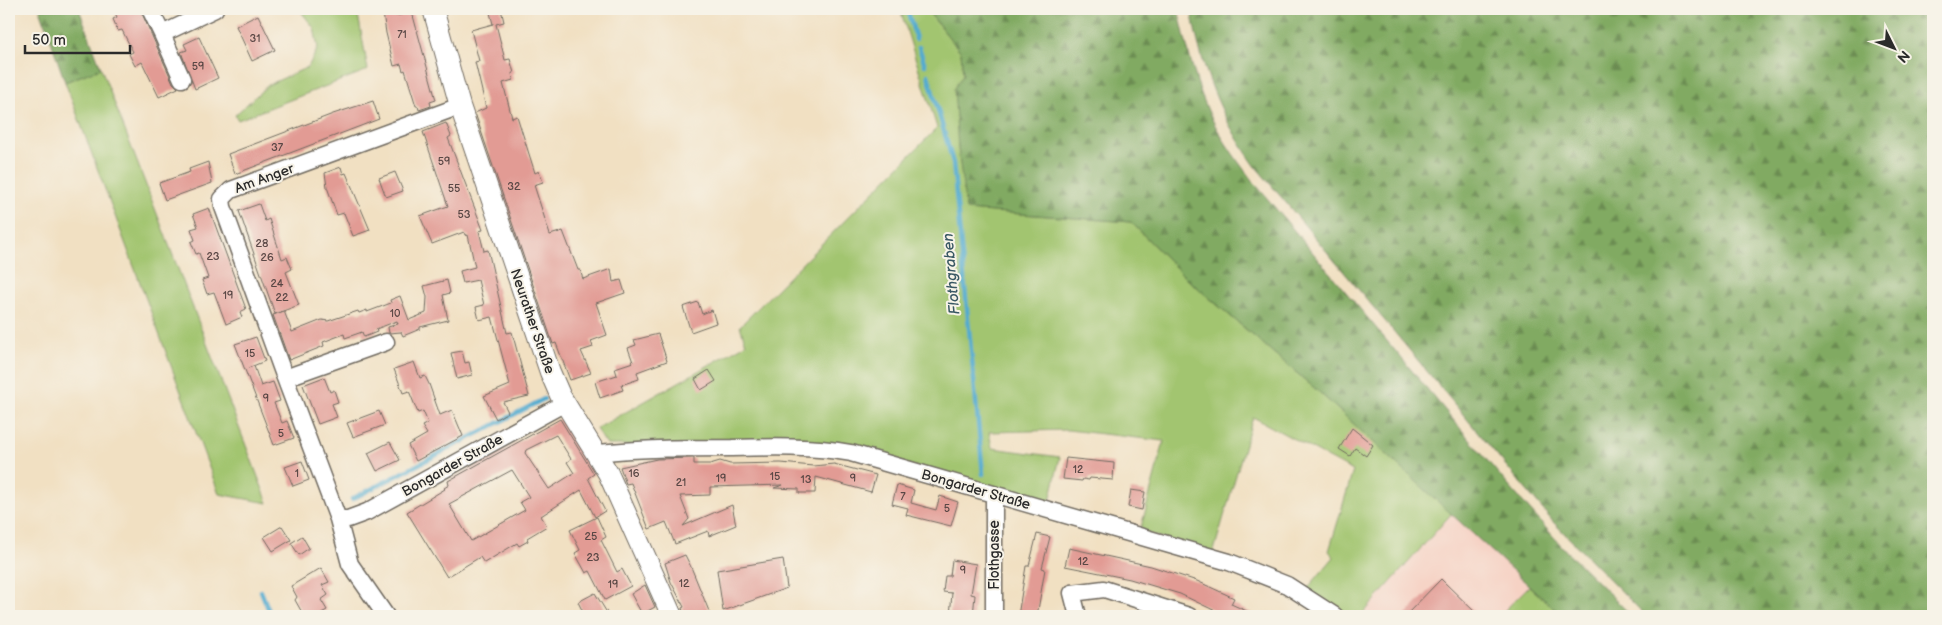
<svg xmlns="http://www.w3.org/2000/svg" width="1942" height="625" font-family="'Balsamiq Sans',sans-serif">
	<style>
		.built { fill: #f6d2c4 }
		.green { fill: #a2c56f; stroke: #66784d }
		.forest { fill: url(#forest-firs); stroke: #566a46 }
		.lines { fill: none; stroke-linecap: round; stroke-linejoin: round }
		.stream { stroke: #52abcf; stroke-width: 4.5 }
		.building { fill: #e29b94; fill-rule: evenodd }
		.minor-casing { stroke: #706a60; stroke-width: 19 }
		.tertiary-casing { stroke: #706a60; stroke-width: 22 }
		.minor { stroke: #fff; stroke-width: 16 }
		.tertiary { stroke: #fff; stroke-width: 20 }
		.labels { text-anchor: middle; stroke-width: 4; stroke-linejoin: round; paint-order: stroke }
		.number-label { font-size: 11px; fill: #594745 }
		.street-label { font-size: 14px; fill: #2b2b2b; stroke: #f7f3e8 }
		.water-label { font-size: 15px; font-style: italic; fill: #395864; stroke: #f7f3e8 }
	</style>
	<defs>
		<pattern id="forest-firs" width="22" height="20" patternUnits="userSpaceOnUse" patternTransform="scale(1.25)"><rect width="22" height="20" fill="#81aa62"/><path d="M5 1l3.5 6h-7zM16 11l3.5 6h-7z" fill="#6a8b51"/></pattern>
	</defs>
	<rect width="100%" height="100%" fill="#f7f3e8"/>
	<filter id="ink" filterUnits="userSpaceOnUse"><feTurbulence type="fractalNoise" baseFrequency=".02" numOctaves="2"/><feDisplacementMap in="SourceGraphic" scale="10" xChannelSelector="R" yChannelSelector="G"/><feConvolveMatrix kernelMatrix="1 2 1 2 8 2 1 2 1" color-interpolation-filters="sRGB"/></filter>
	<filter id="wash" filterUnits="userSpaceOnUse"><feTurbulence type="fractalNoise" baseFrequency=".0096" numOctaves="4" result="noise"/><feDisplacementMap in="SourceGraphic" scale="20" xChannelSelector="R" yChannelSelector="G"/><feGaussianBlur stdDeviation="1.12" result="paint"/><feColorMatrix in="noise" values="0 0 0 0 0 0 0 0 0 0 0 0 0 0 0 0 0 1.4 0 .05"/><feComposite in="paint" operator="in"/></filter>
	<g filter="url(#wash)">
		<rect width="100%" height="100%" fill="#f1e0c2"/>
		<path class="built" d="M1452 513 1529 586 1499 616H1361Z"/>
		<path class="green" d="M299 9H357L368 70 238 120 235 115 268 85 308 67 318 48 314 28Z
			M900 9H926L961 52 963 74 958 148 967 210 1131 222 1186 278 1319 392 1452 513 1361 616H1345L1307 589 1334 557 1329 551 1353 471 1253 417 1213 554 1140 531 1164 441 1068 430 989 432 992 448 1060 457 1049 505 847 447 607 445 596 429 746 344 740 326 937 128Z
			M101 68 268 503 219 494 65 82Z
			M1529 586 1562 616H1499Z"/>
		<path class="forest" d="M40 9H79L101 68 65 82Z
			M926 9H1102L1108 12 1124 9H1178C1186 42 1193 75 1206 106 1217 133 1234 156 1251 179L1507 484 1567 552 1632 616H1562L1319 392 1186 278 1131 222 966 210 958 148 954 89 963 74 961 52Z
			M1191 9H1933V616H1646L1554 523 1256 167C1221 119 1201 68 1191 9Z"/>
		<g class="lines">
			<path class="stream" d="M907 9 916 39
				M919 47 925 65
				M928 75 953 163 983 474
				M352 499 544 399
				M261 591 271 616"/>
		</g>
		<g id="blocks">
			<path class="building" d="M113 9H140L173 83 178 88 159 97 142 62 135 66 129 54 133 52 122 30 118 31 113 19 117 17Z
				M489 9H501L504 22 496 24 505 60 510 59 514 73H512L513 80 503 83 512 118 517 116 535 173 539 171 543 182 534 185 550 235 563 231 578 270H580L583 279 611 269 613 282 621 280 625 293 596 303 607 335 591 341 593 347 581 351 591 373 570 380 556 343 553 344 475 113 486 108 475 62 479 61 471 30 493 24Z
				M395 10 396 16 412 12 436 100 430 102 431 106 419 110 418 106H416L405 70 403 71 401 64 394 66 386 33 383 13Z
				M258 15 275 50 252 61 236 26Z
				M199 37 218 78 195 89 181 52 187 50 184 44Z
				M373 101 379 119 235 174 228 154 333 114Z
				M446 123 451 136 448 138 483 230 479 231 484 251 488 250 507 333 512 332 529 396 503 402 508 412 496 419 484 396 510 385 492 317 479 320 476 307 484 305 478 280 463 283 460 271 475 267 468 235 466 236 464 232 432 244 420 216 448 206 423 132Z
				M208 162 212 183 165 200 159 183 190 172 189 169Z
				M341 167 343 174 346 173 370 230 353 236 344 213 337 215 327 187 325 173Z
				M395 172 403 191 386 197 379 178Z
				M259 204 265 221 269 219 282 259 287 257 292 269 286 272 299 305 275 314 239 211Z
				M209 208 246 309 240 312 242 317 226 324 214 292 207 294 202 280 208 278 199 253 196 254 191 242 195 240 191 229 198 227 193 214Z
				M447 280 450 293 443 295 448 320 420 327V329L403 336 401 332 389 333 388 327 398 324 397 321 376 329 377 332 364 337 362 332 345 338 344 334 323 342 324 346 289 360 273 315 284 311 292 332 322 320 328 321 358 311 359 313 367 310V312L391 303 390 300 400 296 409 320 426 313 427 297 424 286Z
				M698 302 702 314 712 310 716 323 691 332 683 307Z
				M658 334 667 361 637 372 639 379 621 385 623 390 600 398 595 382 617 375 615 368 633 362 628 348 636 345 634 340Z
				M256 337 265 361 248 368 254 366 261 386 273 382 280 401 274 403 282 423 287 421 294 438 274 445 235 344Z
				M462 351 465 363 469 362 472 375 457 379 451 353Z
				M414 362 420 378 425 376 429 384 440 415 452 410 463 436 416 461 408 445 427 434 422 426 428 423 423 411 418 413 409 391 403 393 394 369Z
				M709 370 716 381 701 390 695 379Z
				M324 377 330 392 334 390 338 402 332 404 337 417 318 424 303 385Z
				M379 411 385 425 353 437 347 423Z
				M560 419 594 474 588 478 605 511 595 517 581 490 541 516 547 526 527 538 528 541 519 546 517 543 484 563 480 557 447 577 407 512 445 489 444 488 449 485 448 481ZM556 435 571 459 567 462 574 473 549 489 525 453 526 450ZM512 470 529 497 520 502 525 510 471 541 449 504Z
				M1352 428 1373 445 1366 456 1355 448 1350 456 1339 449Z
				M390 442 400 460 377 471 368 453Z
				M694 458V464H710L720 461 730 464 781 463 813 466 834 464 876 475 871 492 816 477 815 493H799V489L774 488 783 485 710 487V495L680 496 689 519 683 526 732 505 736 525 709 536 708 531 675 544 666 522 649 529 631 483 626 484 620 467 657 459Z
				M1066 458 1114 463 1113 480 1090 478 1089 480 1083 479 1082 481 1063 479Z
				M302 461 309 480 293 486 285 467Z
				M897 485 914 490 911 503 936 510 940 496 958 502 951 526 906 515 908 508 892 504Z
				M1131 490 1145 492 1142 510 1128 507Z
				M597 517 606 537 601 540 617 572 622 569 631 586 605 600 590 571 586 573 575 553 580 550 570 530Z
				M282 526 291 540 273 551 264 537Z
				M1037 534 1050 537 1042 568 1045 569 1037 616H1018L1026 566H1029Z
				M302 536 309 548 299 555 291 543Z
				M1069 548 1151 566 1197 581 1234 598 1231 604 1258 616H1226L1180 594 1130 579 1065 566Z
				M685 555 691 567 711 616H684L682 608 684 607 671 582 665 563Z
				M783 559 787 588 723 611 717 570Z
				M952 560 976 564 971 594 975 595 973 616H950L952 593 943 592 945 576H950Z
				M321 568 329 582 322 585 328 595 321 600 327 610 316 616H304L295 600 297 597 291 586Z
				M1441 579 1479 616H1405Z
				M645 585 655 607 642 614 631 594Z
				M595 593 609 616H585L578 602Z"/>
		</g>
	</g>
	<g filter="url(#ink)">
		<use href="#blocks" fill-opacity="0" stroke="#706a60" stroke-width="1"/>
		<g class="lines">
			<g class="minor-casing">
				<path id="minor" d="M150 9 162 34 215 9
					M162 34 182 79
					M386 342 285 378 223 207 222 199 231 190 460 106
					M285 378 338 519 350 564 386 616
					M598 453C643 448 688 448 732 448 772 447 812 446 851 453L1229 562 1287 585 1335 616
					M338 519H348L367 512 565 403
					M994 616V494
					M1078 616 1072 593 1104 589 1189 616"/>
			</g>
			<g class="tertiary-casing">
				<path id="tertiary" d="M433 9 460 106 550 372 560 395 608 473 672 616"/>
			</g>
			<use href="#minor" class="minor"/>
			<use href="#tertiary" class="tertiary"/>
		</g>
	</g>
	<g class="labels">
		<g class="number-label">
			<text x="402" y="38">71</text>
			<text x="255" y="42">31</text>
			<text x="198" y="70">59</text>
			<text x="277" y="151">37</text>
			<text x="444" y="165">59</text>
			<text x="514" y="190">32</text>
			<text x="454" y="192">55</text>
			<text x="464" y="218">53</text>
			<text x="262" y="247">28</text>
			<text x="213" y="260">23</text>
			<text x="267" y="261">26</text>
			<text x="277" y="287">24</text>
			<text x="228" y="299">19</text>
			<text x="282" y="301">22</text>
			<text x="395" y="317">10</text>
			<text x="250" y="357">15</text>
			<text x="266" y="402">9</text>
			<text x="281" y="437">5</text>
			<text x="1078" y="473">12</text>
			<text x="297" y="477">1</text>
			<text x="634" y="477">16</text>
			<text x="775" y="480">15</text>
			<text x="721" y="482">19</text>
			<text x="853" y="482">9</text>
			<text x="806" y="483">13</text>
			<text x="681" y="486">21</text>
			<text x="903" y="500">7</text>
			<text x="947" y="512">5</text>
			<text x="591" y="540">25</text>
			<text x="593" y="561">23</text>
			<text x="1083" y="565">12</text>
			<text x="963" y="574">9</text>
			<text x="684" y="587">12</text>
			<text x="613" y="588">19</text>
		</g>
		<g class="street-label">
			<text transform="translate(264 178) rotate(-20)" y="5">Am Anger</text>
			<text transform="translate(533 321) rotate(71)" y="5">Neurather Straße</text>
			<text transform="translate(452 465) rotate(-29)" y="5">Bongarder Straße</text>
			<text transform="translate(976 489) rotate(16)" y="5">Bongarder Straße</text>
			<text transform="translate(994 555) rotate(-90)" y="5">Flothgasse</text>
		</g>
		<g class="water-label">
			<text transform="translate(951 274) rotate(-95)" y="5">Flothgraben</text>
		</g>
	</g>
	<rect width="1942" height="625" fill="none" stroke="#f7f3e8" stroke-width="30"/>
	<g transform="translate(1894 48) rotate(132)" stroke="#f7f3e8" stroke-width="4" paint-order="stroke">
	<path d="M0-4L9 19L0 12L-9 19Z" fill="#2b2b2b"/>
	<text y="-8" font-size="14" font-weight="bold" text-anchor="middle" fill="#2b2b2b">N</text>
	</g>
	<path d="M25 45v8h105v-8" fill="none" stroke="#2b2b2b" stroke-width="2.5"/>
	<text x="32" y="45" font-size="15" fill="#2b2b2b" stroke="#f7f3e8" stroke-width="4" paint-order="stroke">50 m</text>
</svg>
